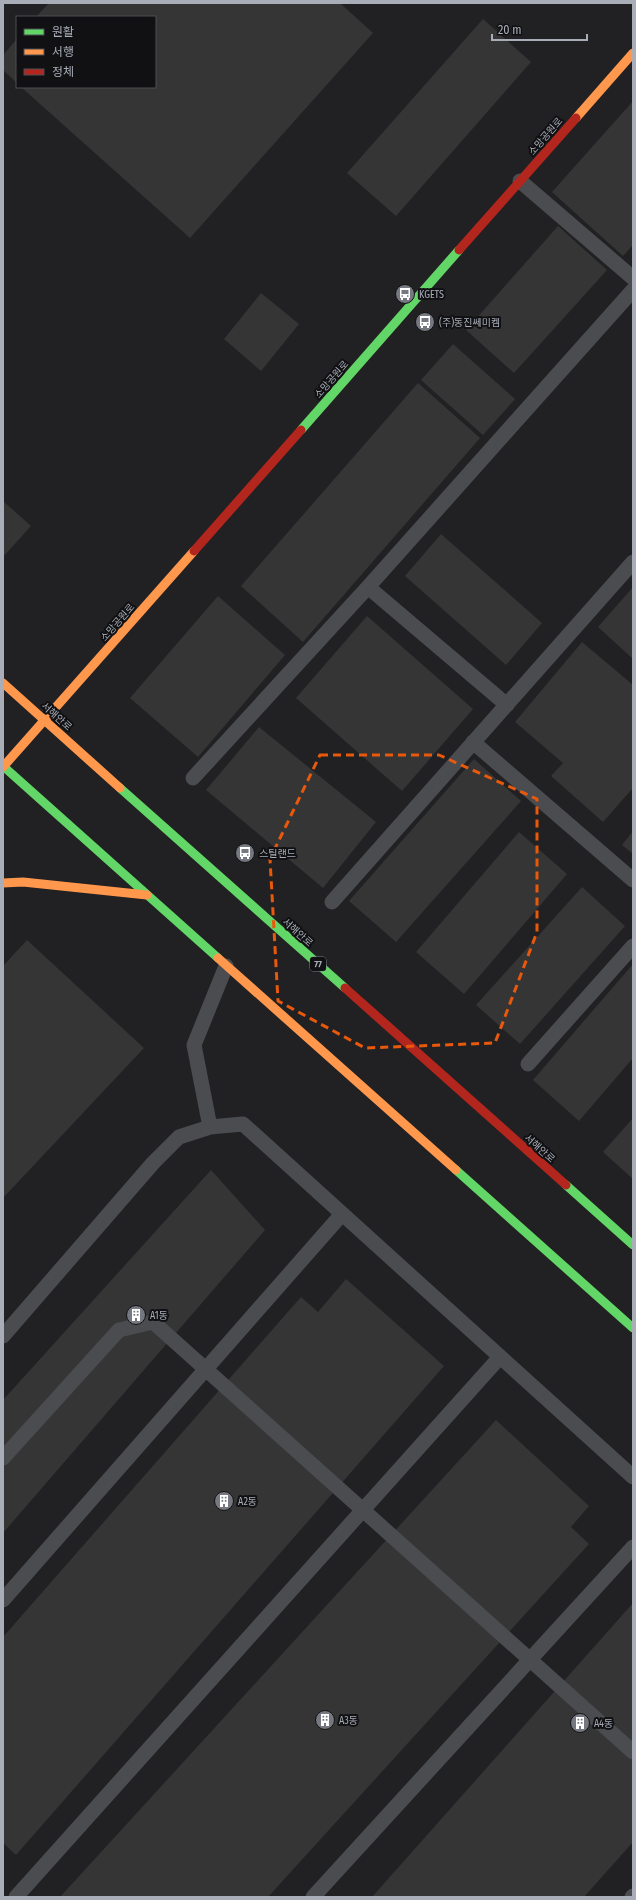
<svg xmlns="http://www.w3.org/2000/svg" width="636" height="1900" font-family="'Fira Sans Condensed','Noto Sans KR',sans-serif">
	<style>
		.built { fill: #212123; fill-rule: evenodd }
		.building { fill: #353536 }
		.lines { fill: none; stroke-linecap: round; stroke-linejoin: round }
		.lane { stroke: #4b4c50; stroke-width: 15 }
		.fast { stroke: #63d668; stroke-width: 9 }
		.slow { stroke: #ff974d; stroke-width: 9 }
		.jam { stroke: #b3261e; stroke-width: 9 }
		.marked { fill: none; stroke: #e8590c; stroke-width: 3; stroke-dasharray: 8 5; stroke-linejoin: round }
		.labels { text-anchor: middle; stroke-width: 4; stroke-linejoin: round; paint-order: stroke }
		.shield { fill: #111113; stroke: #7b7e86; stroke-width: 1 }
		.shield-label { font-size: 9px; font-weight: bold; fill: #a8adb8 }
		.street-label { font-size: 10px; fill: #a8adb8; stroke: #111113 }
		.poi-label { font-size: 10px; fill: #a8adb8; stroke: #111113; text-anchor: start }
	</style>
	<rect width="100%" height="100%" fill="#171717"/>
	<path class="built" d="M3 3H633V1897H3ZM17 17H155V87H17Z"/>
	<path class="building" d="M49 3H340L373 33 190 238 21 87H155V17H36Z
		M483 19 531 62 396 216 347 173Z
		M17 39V83L3 70V55Z
		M633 101V245L623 256 552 192Z
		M558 226 607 270 514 373 466 330Z
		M261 293 299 324 261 371 224 339Z
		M453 344 515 399 483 435 421 380Z
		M418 383 480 438 303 642 241 586Z
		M3 501 31 526 3 557Z
		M441 534 542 623 506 665 405 576Z
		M633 587V659L598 627Z
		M218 596 285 655 198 757 130 698Z
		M367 616 473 709 402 791 296 698Z
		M582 642 633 685V788L603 822 551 776 563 763 515 722Z
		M259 727 376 822 323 888 206 790Z
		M474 759 521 801 396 942 349 901Z
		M633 831V854L622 845Z
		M519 832 567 874 464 994 416 952Z
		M582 887 625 926 520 1044 476 1005Z
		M27 940 144 1048 3 1198V966Z
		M633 964V1058L579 1121 533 1080Z
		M633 1118V1179L603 1152Z
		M211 1170 265 1230 3 1533V1400Z
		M346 1279 444 1366 16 1855 3 1843V1637L301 1297 318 1312Z
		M496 1420 589 1506 571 1527 589 1544 268 1897H60Z
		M633 1603V1842L584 1897H372Z"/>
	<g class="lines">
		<path class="lane" d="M520 181 633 278
			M368 587 507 705
			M473 742 633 880
			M193 778 368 587 633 290
			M332 902 633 562
			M528 1064 633 946
			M210 1127 194 1045 226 966
			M3 1336 153 1163 179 1137 210 1127 243 1124 633 1477
			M3 1458 119 1330 153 1322 633 1752
			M3 1600 342 1214
			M16 1897 500 1357
			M313 1897 633 1547
			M632 1897 633 1896"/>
		<path class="fast" d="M301 430 459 250
			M3 766 218 958
			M120 788 345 988
			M456 1170 633 1328
			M566 1185 633 1245"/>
		<path class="slow" d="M576 118 633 53
			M3 683 120 788
			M3 767 194 551
			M3 883 23 882 147 895
			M218 958 456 1170"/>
		<path class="jam" d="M459 250 576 118
			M194 551 301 430
			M345 988 566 1185"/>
	</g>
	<path class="marked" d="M320 755H439L537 799V932L495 1043 365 1048 278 1001 270 859Z"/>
	<defs>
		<g id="bus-disc" transform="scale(1)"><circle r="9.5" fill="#757880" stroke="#111113"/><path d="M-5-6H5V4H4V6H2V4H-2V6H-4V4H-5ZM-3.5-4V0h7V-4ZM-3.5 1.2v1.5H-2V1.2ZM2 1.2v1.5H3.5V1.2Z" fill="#fff"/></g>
		<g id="building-disc" transform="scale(1)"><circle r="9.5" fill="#757880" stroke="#111113"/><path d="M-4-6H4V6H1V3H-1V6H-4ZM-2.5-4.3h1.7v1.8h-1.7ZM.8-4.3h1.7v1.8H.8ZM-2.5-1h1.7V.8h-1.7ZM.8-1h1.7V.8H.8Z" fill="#fff"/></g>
	</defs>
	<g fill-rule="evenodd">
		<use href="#bus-disc" x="405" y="294"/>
		<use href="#bus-disc" x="425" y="322"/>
		<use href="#bus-disc" x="245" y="853"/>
		<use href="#building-disc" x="136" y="1315"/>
		<use href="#building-disc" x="224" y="1501"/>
		<use href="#building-disc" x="325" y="1720"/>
		<use href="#building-disc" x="580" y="1723"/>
	</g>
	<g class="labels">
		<rect class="shield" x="310" y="957" width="16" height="14" rx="3"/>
		<g class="shield-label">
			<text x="318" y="967">77</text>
		</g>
		<g class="street-label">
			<text transform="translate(545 136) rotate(-49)" y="4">소망공원로</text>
			<text transform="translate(331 379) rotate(-49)" y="4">소망공원로</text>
			<text transform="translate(117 622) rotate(-49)" y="4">소망공원로</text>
			<text transform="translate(57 716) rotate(42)" y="4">서해안로</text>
			<text transform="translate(298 932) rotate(42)" y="4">서해안로</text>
			<text transform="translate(540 1148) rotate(42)" y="4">서해안로</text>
		</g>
		<g class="poi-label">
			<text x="419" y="298">KGETS</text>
			<text x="439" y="326">(주)동진쎄미켐</text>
			<text x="259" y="857">스틸랜드</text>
			<text x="150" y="1319">A1동</text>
			<text x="238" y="1505">A2동</text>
			<text x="339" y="1724">A3동</text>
			<text x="594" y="1727">A4동</text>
		</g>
	</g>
	<rect width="636" height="1900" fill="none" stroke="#a8adb8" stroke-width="8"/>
	<rect x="16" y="16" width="140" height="72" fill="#111113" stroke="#4d4f55"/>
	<rect x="24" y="29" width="20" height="6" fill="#63d668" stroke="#4d4f55"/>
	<text x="52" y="36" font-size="12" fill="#a8adb8">원활</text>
	<rect x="24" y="49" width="20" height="6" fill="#ff974d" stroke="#4d4f55"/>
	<text x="52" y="56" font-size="12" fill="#a8adb8">서행</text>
	<rect x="24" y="69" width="20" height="6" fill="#b3261e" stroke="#4d4f55"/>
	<text x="52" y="76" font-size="12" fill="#a8adb8">정체</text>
	<path d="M492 34v6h95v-6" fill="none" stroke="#a8adb8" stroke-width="2"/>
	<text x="498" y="34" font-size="12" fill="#a8adb8" stroke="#111113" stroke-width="3" paint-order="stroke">20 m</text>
</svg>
